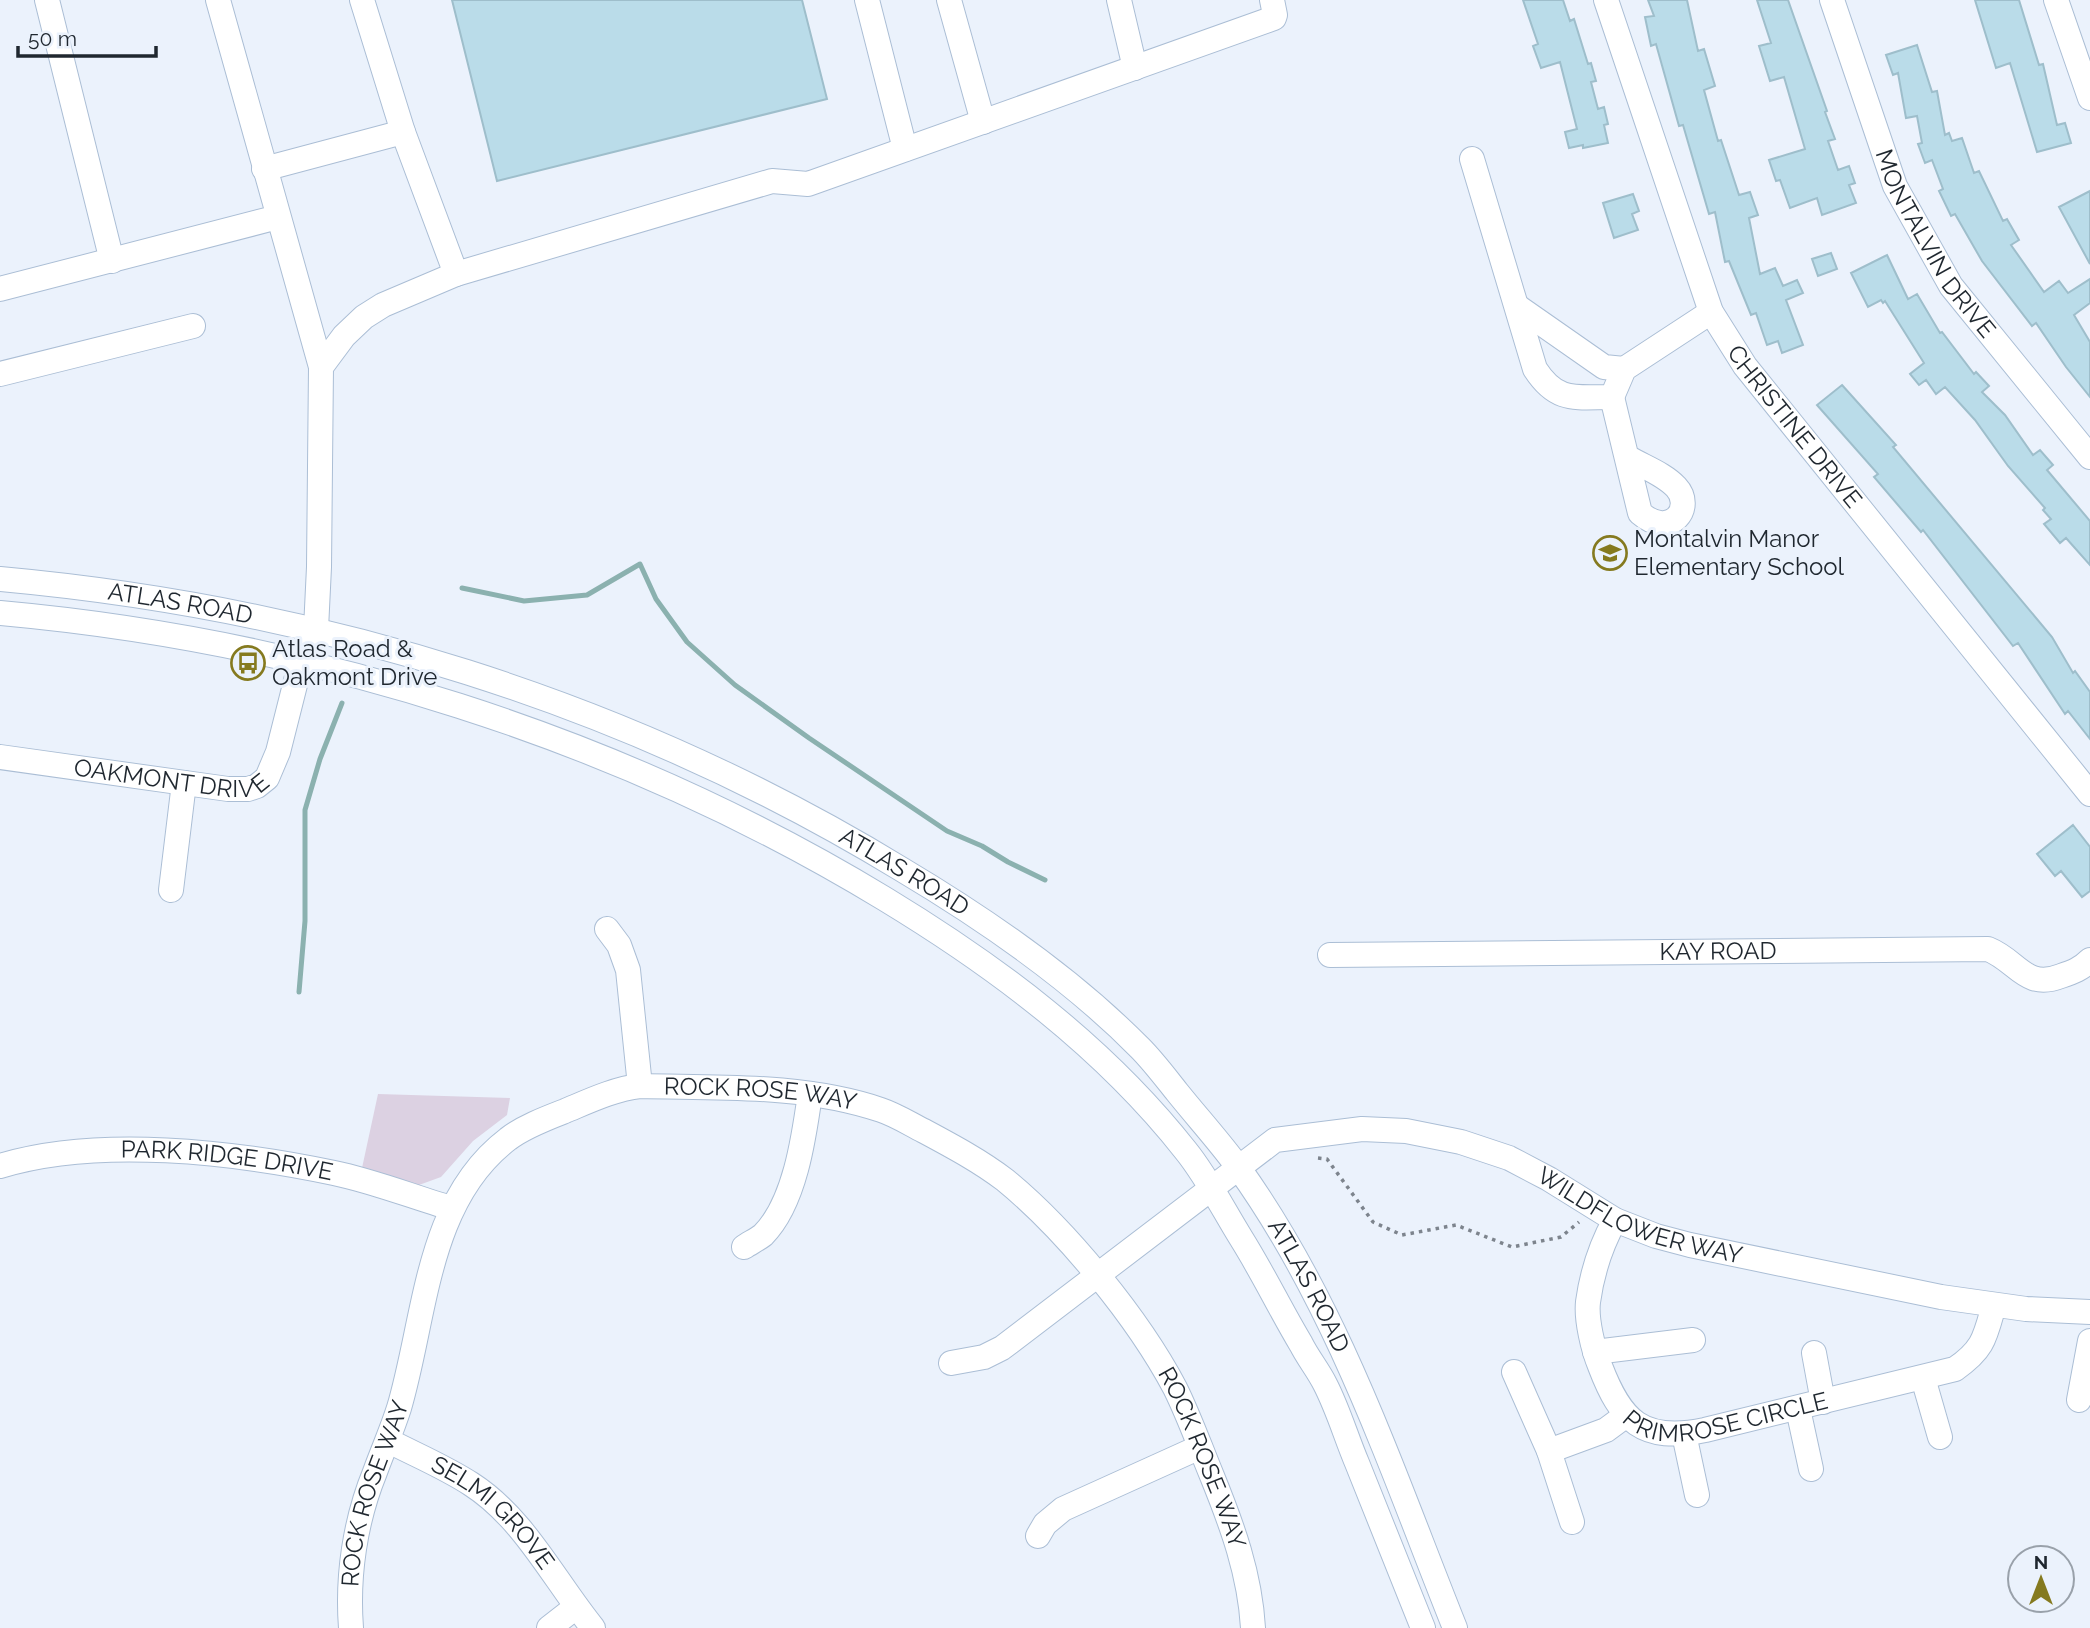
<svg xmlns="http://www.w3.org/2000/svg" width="2090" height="1628" font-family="Raleway,sans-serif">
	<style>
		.green { fill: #dcd1e2 }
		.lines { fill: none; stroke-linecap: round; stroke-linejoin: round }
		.stream { stroke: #8bb1af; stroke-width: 5 }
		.building { fill: #badce9; stroke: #9ebecb; stroke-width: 2 }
		.minor-casing { stroke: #abbed5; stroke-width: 26 }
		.path { stroke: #7d848d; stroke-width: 3.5; stroke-dasharray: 3.5 5; stroke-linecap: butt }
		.minor { stroke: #fff; stroke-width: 24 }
		.labels { text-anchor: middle; stroke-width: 6; stroke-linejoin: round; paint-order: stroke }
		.street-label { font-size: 24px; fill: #1f272f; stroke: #ebf2fc }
		.poi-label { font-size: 24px; fill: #1f272f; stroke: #ebf2fc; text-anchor: start }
	</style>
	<rect width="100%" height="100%" fill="#ebf2fc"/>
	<path class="green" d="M378 1094 510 1098 507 1115 473 1141 441 1177 419 1185 362 1168Z"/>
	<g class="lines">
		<path class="stream" d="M462 588 524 601 587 595 640 564 656 599 687 642 735 685 809 738 947 831 982 846 1008 862 1045 880
			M299 992 305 921V810L320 759 342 703"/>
	</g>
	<path class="building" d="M452 0H802L827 99 497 181Z
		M1523 0H1563L1570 21 1574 19 1588 64 1591 63 1596 81 1591 82 1598 109 1604 107 1608 124 1604 125 1608 143 1583 148V145L1569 148 1565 132 1577 129 1560 62 1541 68 1533 46 1538 44Z
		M1648 0H1687L1698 51 1704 49 1715 86 1704 90 1718 141 1721 140 1739 195 1750 192 1758 215 1749 218 1760 274 1775 268 1783 286 1797 280 1803 293 1786 300 1803 345 1782 353 1778 341 1767 345 1756 313 1751 315 1729 261 1725 262 1715 212 1709 214 1683 125 1679 126 1656 44 1651 46 1645 17 1654 16Z
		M1757 0H1788L1827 111 1825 112 1835 139 1828 141 1838 170 1849 166 1855 183 1849 185 1856 203 1822 215 1817 198 1790 208 1780 180 1776 181 1769 160 1805 149 1784 77 1770 81 1759 46 1771 43Z
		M1975 0H2019L2039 65 2043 64 2057 125 2065 123 2071 143 2037 152 2010 63 1996 68Z
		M1917 45 1932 92 1937 91 1945 135 1949 133 1952 141 1962 138 1974 173 1979 171 2003 221 2007 219 2019 240 2011 245 2044 292 2059 281 2068 293 2090 279V303L2074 315 2090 342V397L2066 367 2036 323 2032 326 1982 261 1955 214 1951 216 1939 191 1943 189 1932 160 1925 163 1918 144 1922 143 1917 116 1906 118 1898 73 1893 75 1886 55Z
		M2090 191V264L2059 207Z
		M1633 194 1639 211 1632 214 1638 230 1614 238 1603 203Z
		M1831 253 1837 269 1818 276 1812 259Z
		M1887 255 1908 299 1917 294 1940 333 1942 332 1974 374 1976 372 1989 386 1982 392 2005 415 2033 455 2040 450 2053 465 2047 470 2090 521V565L2066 538 2060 543 2044 524 2051 519 2043 510 2045 508 2008 466 1975 420 1945 387 1936 394 1926 380 1919 385 1910 374 1924 363 1885 301 1883 303 1881 300 1868 307 1851 273Z
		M1842 385 1896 445 1893 447 2052 637 2073 673 2075 671 2090 692V739L2068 711 2065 714 2018 643 2013 646 1923 530 1921 532 1874 477 1878 474 1817 405Z
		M2073 825 2090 847V891L2082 897 2061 871 2055 876 2037 854Z"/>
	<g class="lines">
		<g class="minor-casing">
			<g id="minor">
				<path d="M47 0 112 261"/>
				<path d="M218 0 321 367"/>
				<path d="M867 0 905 149"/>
				<path d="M949 0 983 122"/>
				<path d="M1119 0 1135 68"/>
				<path id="s1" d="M1606 0 1711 312 1745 366 2090 794"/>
				<path id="s2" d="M1832 0 1895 186 1951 286 2090 457"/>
				<path d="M2056 0 2090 98"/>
				<path d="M1472 159 1535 369C1557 403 1575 397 1612 397L1624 369 1711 312"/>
				<path d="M264 169 403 132"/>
				<path d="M456 274 772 181 808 184 1274 18 1275 15 1272 0"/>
				<path d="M0 289 278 217"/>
				<path d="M1518 307 1604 367 1624 369"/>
				<path d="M0 374 193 326"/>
				<path d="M1612 397 1640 513C1671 540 1695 507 1676 487 1664 474 1644 467 1629 458"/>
				<path id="s3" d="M0 579C319 608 627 702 901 869 985 919 1071 978 1140 1048 1153 1061 1165 1077 1177 1092 1197 1117 1219 1141 1238 1167 1338 1306 1392 1471 1455 1628"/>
				<path d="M0 613C311 641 618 737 885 899 997 967 1104 1047 1186 1151 1207 1177 1223 1209 1241 1238 1263 1273 1280 1309 1301 1344 1308 1358 1318 1370 1325 1384 1338 1409 1346 1437 1357 1463 1379 1518 1401 1573 1423 1628"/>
				<path id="s4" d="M0 757 228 789H248L257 786 267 778 278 752 301 661 316 629 319 567 321 367 344 336 364 317 383 305 456 274 403 132 362 0"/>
				<path d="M171 890 184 783"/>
				<path d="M607 929 619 945 628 970 640 1086"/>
				<path id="s5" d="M1330 955 1988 949C2018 961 2025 990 2061 976 2073 972 2081 969 2090 960"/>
				<path id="s6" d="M0 1166C98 1136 234 1152 334 1173 373 1181 413 1197 451 1208"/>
				<path id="s7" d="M1615 1220C1601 1245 1592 1273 1588 1302 1586 1319 1593 1349 1600 1366 1621 1421 1642 1443 1705 1430L1955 1369C1984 1349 1985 1337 1994 1305"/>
				<path d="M744 1247C750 1243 758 1239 763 1235 795 1203 804 1137 810 1094"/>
				<path d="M1595 1352 1693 1340"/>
				<path d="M1814 1353 1823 1402"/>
				<path id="s8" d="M951 1363 984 1357 1002 1348 1275 1140 1362 1129 1406 1131 1461 1142 1509 1158 1549 1179 1615 1220 1656 1236 1690 1245 1941 1297 2026 1309 2090 1312"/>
				<path d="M1514 1372 1549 1451 1572 1522"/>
				<path d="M1923 1378 1940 1437"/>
				<path d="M2079 1400 2090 1341"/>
				<path d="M1798 1409 1811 1469"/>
				<path d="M1684 1434 1697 1495"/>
				<path id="s9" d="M389 1441C416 1455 445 1467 471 1484 524 1518 554 1580 593 1628"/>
				<path d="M1549 1451 1606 1430 1625 1416"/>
				<path d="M1038 1536 1045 1524 1063 1509 1200 1447"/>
				<path id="s10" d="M351 1628C347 1576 355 1521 375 1472 383 1450 392 1430 399 1408 426 1317 426 1201 508 1139 523 1127 547 1118 565 1111 589 1101 614 1089 640 1086 720 1088 804 1084 881 1110 896 1115 910 1124 924 1131 952 1146 980 1161 1005 1180 1066 1230 1138 1318 1175 1388 1189 1416 1200 1447 1212 1476 1232 1525 1250 1574 1253 1628"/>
				<path d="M549 1628 576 1607"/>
			</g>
		</g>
		<path class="path" d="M1318 1158 1327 1159 1373 1222 1402 1235 1456 1225 1512 1247 1561 1237 1579 1222"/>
		<use href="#minor" class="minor"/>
	</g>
	<defs>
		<g id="school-ring" transform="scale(1.75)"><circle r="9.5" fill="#ebf2fc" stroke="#857a1f" stroke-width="1.5"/><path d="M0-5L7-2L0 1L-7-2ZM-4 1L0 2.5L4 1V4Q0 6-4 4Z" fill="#857a1f"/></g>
		<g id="bus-ring" transform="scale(1.75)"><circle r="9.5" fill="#ebf2fc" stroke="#857a1f" stroke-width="1.5"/><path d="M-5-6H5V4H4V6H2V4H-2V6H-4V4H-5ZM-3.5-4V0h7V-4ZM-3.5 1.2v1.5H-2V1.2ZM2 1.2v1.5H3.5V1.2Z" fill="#857a1f"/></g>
	</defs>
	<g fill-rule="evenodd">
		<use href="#school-ring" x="1610" y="553"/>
		<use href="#bus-ring" x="248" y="663"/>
	</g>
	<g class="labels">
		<g class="street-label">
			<text dy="8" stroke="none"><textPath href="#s2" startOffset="266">MONTALVIN DRIVE</textPath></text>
			<text dy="8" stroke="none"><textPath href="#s1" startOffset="471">CHRISTINE DRIVE</textPath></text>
			<text dy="8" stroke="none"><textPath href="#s3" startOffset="182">ATLAS ROAD</textPath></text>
			<text dy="8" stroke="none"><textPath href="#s4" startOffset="173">OAKMONT DRIVE</textPath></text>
			<text dy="8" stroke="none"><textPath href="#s3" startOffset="959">ATLAS ROAD</textPath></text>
			<text dy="8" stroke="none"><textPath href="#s5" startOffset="388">KAY ROAD</textPath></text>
			<text dy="8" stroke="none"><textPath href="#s10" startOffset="788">ROCK ROSE WAY</textPath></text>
			<text dy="8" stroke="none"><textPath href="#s6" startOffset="229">PARK RIDGE DRIVE</textPath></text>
			<text dy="8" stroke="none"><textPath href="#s8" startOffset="780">WILDFLOWER WAY</textPath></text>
			<text dy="8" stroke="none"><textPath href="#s3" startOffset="1547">ATLAS ROAD</textPath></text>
			<text dy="8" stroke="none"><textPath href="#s7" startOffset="313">PRIMROSE CIRCLE</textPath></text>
			<text dy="8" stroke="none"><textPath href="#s10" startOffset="1398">ROCK ROSE WAY</textPath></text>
			<text dy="8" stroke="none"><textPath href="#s10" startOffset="138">ROCK ROSE WAY</textPath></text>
			<text dy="8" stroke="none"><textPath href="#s9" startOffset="128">SELMI GROVE</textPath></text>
		</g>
		<g class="poi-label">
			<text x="1634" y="547">Montalvin Manor<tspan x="1634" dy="28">Elementary School</tspan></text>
			<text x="272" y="657">Atlas Road &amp;<tspan x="272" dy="28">Oakmont Drive</tspan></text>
		</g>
	</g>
	<g transform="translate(2041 1579)"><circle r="33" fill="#ebf2fc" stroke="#99a1aa" stroke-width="2"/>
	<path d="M0-5L12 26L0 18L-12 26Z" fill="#857a1f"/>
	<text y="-10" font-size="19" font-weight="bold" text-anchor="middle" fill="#1f272f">N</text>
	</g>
	<path d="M18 46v10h138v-10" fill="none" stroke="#1f272f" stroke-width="3.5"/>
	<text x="28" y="46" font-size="21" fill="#1f272f" stroke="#ebf2fc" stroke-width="5" paint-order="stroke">50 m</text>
</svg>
